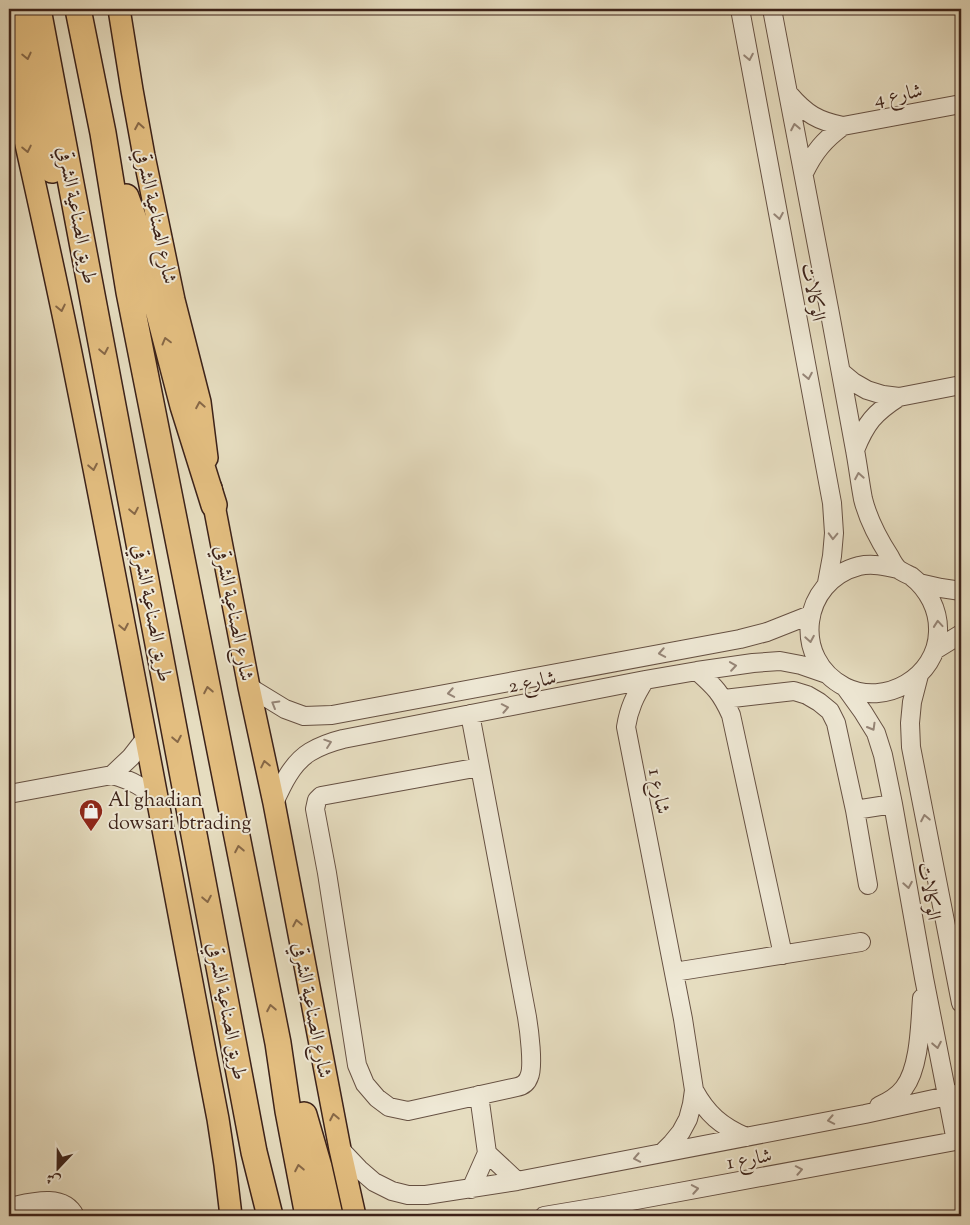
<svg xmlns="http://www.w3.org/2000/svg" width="970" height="1225" font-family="'Sorts Mill Goudy',Amiri,serif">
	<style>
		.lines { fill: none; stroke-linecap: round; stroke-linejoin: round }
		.minor-casing { stroke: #665143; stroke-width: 20 }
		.major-casing { stroke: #3c2219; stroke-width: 24 }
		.highway-casing { stroke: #3c2219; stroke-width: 28 }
		.minor { stroke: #efe9d6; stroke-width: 18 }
		.major { stroke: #e3be80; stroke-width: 21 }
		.highway { stroke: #e3be80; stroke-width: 25 }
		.oneway { stroke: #876847 }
		.oneway2 { stroke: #968678 }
		.labels { text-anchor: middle; stroke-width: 4; stroke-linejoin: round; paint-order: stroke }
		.street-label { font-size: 20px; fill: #3c2219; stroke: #efe9d6 }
		.poi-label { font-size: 20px; fill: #3c2219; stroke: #efe9d6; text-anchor: start }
	</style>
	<rect width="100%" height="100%" fill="#e6ddc0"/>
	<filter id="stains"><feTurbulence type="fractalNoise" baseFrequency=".004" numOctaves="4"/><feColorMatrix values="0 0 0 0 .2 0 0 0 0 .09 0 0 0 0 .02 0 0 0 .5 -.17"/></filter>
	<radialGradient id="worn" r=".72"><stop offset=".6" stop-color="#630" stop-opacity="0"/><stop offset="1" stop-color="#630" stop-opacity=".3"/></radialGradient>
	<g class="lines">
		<g class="minor-casing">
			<path id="minor" d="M740 9 832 503 834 533 832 556 827 583
				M772 9C795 128 818 248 840 368 845 395 850 423 855 450 858 466 860 483 863 499 868 519 879 540 890 557 892 561 895 566 898 569 902 572 907 574 911 576 928 589 939 610 938 632 937 677 885 707 845 687 791 659 801 581 859 566 872 563 885 566 898 569
				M789 94C806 114 818 121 843 126L961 104
				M804 173C814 152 824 140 843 126
				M841 372 853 382 867 390 883 395 899 397 961 385
				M855 450C866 423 874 413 899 397
				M919 583 941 588 961 591
				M935 650 961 634
				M697 671C715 687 721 693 731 715L783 955
				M919 675 912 702 910 723 911 747 961 1003
				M645 680C635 696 629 708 626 727L683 1019 694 1090 692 1104 688 1119 681 1132 672 1143 662 1153
				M249 687 285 709 304 716 332 715 740 639 767 632 810 615
				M845 687 863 712 876 733 883 755 893 804 924 978 956 1141
				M724 699 794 691 807 695 819 702 830 711 836 723 855 810 868 885
				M470 714 527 1017C529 1029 534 1067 529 1077 527 1083 522 1086 517 1087L408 1111 389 1107 377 1098 365 1084 357 1065 327 873 315 809 317 800 321 796 480 767
				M112 775 131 757 145 739
				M9 794 112 775C131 780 144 787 158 801
				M274 803C282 785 292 763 310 752 320 746 331 742 343 739L645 680 697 671 753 663 780 661 801 665 827 674
				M855 810 893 804
				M674 972 861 942
				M694 1090C707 1114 721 1126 746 1137
				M479 1095 487 1153
				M879 1106C888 1102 898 1096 904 1088 920 1067 920 1024 922 998
				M340 1149 359 1169 374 1182 392 1191 408 1195H426L517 1181 865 1114 961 1093
				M487 1153 517 1181
				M471 1189 487 1153
				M9 1207C29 1203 63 1192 75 1216
				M544 1216 604 1206 961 1140"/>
		</g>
		<g class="major-casing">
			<path id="major" d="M119 9 132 90 144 156 174 300 200 402 207 458
				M9 67C31 169 55 271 75 373 125 621 170 870 218 1119L225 1165 231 1216
				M211 488 214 505 249 687 274 803 340 1149 355 1216"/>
		</g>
		<g class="highway-casing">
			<path id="highway" d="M16 9 52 170
				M38 9 254 1152 270 1216
				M78 9 103 133 129 292 278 1043 288 1111 308 1216
				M126 197 136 225 183 406 214 505
				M304 1115 319 1167 330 1216"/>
		</g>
		<use href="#minor" class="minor"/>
		<use href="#major" class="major"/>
		<use href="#highway" class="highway"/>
	</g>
	<defs><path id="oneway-chevron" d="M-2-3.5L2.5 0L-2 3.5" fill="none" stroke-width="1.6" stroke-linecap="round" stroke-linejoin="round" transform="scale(1.25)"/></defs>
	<g class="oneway">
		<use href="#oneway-chevron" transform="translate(27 56) rotate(77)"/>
		<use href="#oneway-chevron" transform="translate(139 126) rotate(-100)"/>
		<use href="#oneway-chevron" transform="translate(27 149) rotate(78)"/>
		<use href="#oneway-chevron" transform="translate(61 308) rotate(78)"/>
		<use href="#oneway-chevron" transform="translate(166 341) rotate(-105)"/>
		<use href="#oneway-chevron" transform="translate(104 351) rotate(79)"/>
		<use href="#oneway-chevron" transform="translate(200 405) rotate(-100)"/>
		<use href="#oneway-chevron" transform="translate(93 467) rotate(79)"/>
		<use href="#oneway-chevron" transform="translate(134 511) rotate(79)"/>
		<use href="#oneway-chevron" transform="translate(124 627) rotate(79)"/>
		<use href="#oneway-chevron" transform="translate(208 690) rotate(-101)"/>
		<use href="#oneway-chevron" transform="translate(177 739) rotate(79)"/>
		<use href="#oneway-chevron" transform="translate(265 764) rotate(-102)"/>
		<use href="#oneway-chevron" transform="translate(239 849) rotate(-101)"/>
		<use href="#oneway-chevron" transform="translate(207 899) rotate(79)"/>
		<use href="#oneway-chevron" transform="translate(297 923) rotate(-101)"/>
		<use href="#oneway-chevron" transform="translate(271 1008) rotate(-101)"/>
		<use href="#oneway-chevron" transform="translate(334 1117) rotate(-101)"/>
		<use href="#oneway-chevron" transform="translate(299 1168) rotate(-101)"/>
	</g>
	<g class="oneway2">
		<use href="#oneway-chevron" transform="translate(749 57) rotate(79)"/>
		<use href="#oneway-chevron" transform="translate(795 127) rotate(-101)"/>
		<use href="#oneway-chevron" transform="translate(779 216) rotate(80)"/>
		<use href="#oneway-chevron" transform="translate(808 376) rotate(79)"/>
		<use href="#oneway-chevron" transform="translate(859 476) rotate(-100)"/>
		<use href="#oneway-chevron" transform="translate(833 536) rotate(92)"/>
		<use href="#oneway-chevron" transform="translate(938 624) rotate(-95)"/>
		<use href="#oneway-chevron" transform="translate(810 639) rotate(80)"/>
		<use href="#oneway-chevron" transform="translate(662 653) rotate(170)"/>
		<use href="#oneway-chevron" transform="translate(733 666) rotate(-8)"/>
		<use href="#oneway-chevron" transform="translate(451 693) rotate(170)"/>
		<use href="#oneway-chevron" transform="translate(275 704) rotate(-150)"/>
		<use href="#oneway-chevron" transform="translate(505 708) rotate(-11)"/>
		<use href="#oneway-chevron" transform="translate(872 727) rotate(60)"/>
		<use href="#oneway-chevron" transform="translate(328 743) rotate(-19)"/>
		<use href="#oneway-chevron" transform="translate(925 818) rotate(-101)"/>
		<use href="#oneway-chevron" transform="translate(908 885) rotate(80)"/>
		<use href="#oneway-chevron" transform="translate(937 1045) rotate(79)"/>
		<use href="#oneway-chevron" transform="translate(831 1120) rotate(169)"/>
		<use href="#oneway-chevron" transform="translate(637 1158) rotate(169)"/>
		<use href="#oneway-chevron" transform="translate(799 1170) rotate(-11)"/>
		<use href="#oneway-chevron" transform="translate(695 1189) rotate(-10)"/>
	</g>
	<defs>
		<g id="shop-pin" transform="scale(1.25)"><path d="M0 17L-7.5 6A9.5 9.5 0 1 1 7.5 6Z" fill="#8f2418" stroke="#efe9d6"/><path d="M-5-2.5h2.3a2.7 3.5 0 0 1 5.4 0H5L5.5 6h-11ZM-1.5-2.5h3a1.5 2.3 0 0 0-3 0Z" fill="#fff"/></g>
	</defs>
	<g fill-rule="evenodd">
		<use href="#shop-pin" x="91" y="811"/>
	</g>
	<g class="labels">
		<g class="street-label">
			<text transform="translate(898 94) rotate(-11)" y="7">شارع 4</text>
			<text transform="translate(78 215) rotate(79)" y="7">طريق الصناعية الشرقي</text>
			<text transform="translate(157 216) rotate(78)" y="7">شارع الصناعية الشرقي</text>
			<text transform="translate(814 292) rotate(79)" y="7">الوكالات</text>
			<text transform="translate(153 613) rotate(79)" y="7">طريق الصناعية الشرقي</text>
			<text transform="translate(235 613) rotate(79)" y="7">شارع الصناعية الشرقي</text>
			<text transform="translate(532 681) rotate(-11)" y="7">شارع 2</text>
			<text transform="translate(660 791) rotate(79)" y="7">شارع 1</text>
			<text transform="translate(930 891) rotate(80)" y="7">الوكالات</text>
			<text transform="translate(313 1010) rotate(79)" y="7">شارع الصناعية الشرقي</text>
			<text transform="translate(228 1011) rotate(79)" y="7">طريق الصناعية الشرقي</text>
			<text transform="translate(749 1158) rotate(-10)" y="7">شارع 1</text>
		</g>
		<g class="poi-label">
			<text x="108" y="806">Al ghadian<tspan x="108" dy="23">dowsari btrading</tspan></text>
		</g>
	</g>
	<rect width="970" height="1225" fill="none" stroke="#e6ddc0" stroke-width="30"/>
	<rect x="10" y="10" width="950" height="1205" fill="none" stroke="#3c2219" stroke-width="2.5"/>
	<rect x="15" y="15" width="940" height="1195" fill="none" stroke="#3c2219"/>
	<g transform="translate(58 1168) rotate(202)" stroke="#efe9d6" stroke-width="4" paint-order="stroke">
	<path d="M0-4L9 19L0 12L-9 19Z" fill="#3c2219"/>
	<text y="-8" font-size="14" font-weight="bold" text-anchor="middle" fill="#3c2219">ش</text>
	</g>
	<rect width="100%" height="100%" filter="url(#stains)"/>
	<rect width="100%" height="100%" fill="url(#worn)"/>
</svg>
